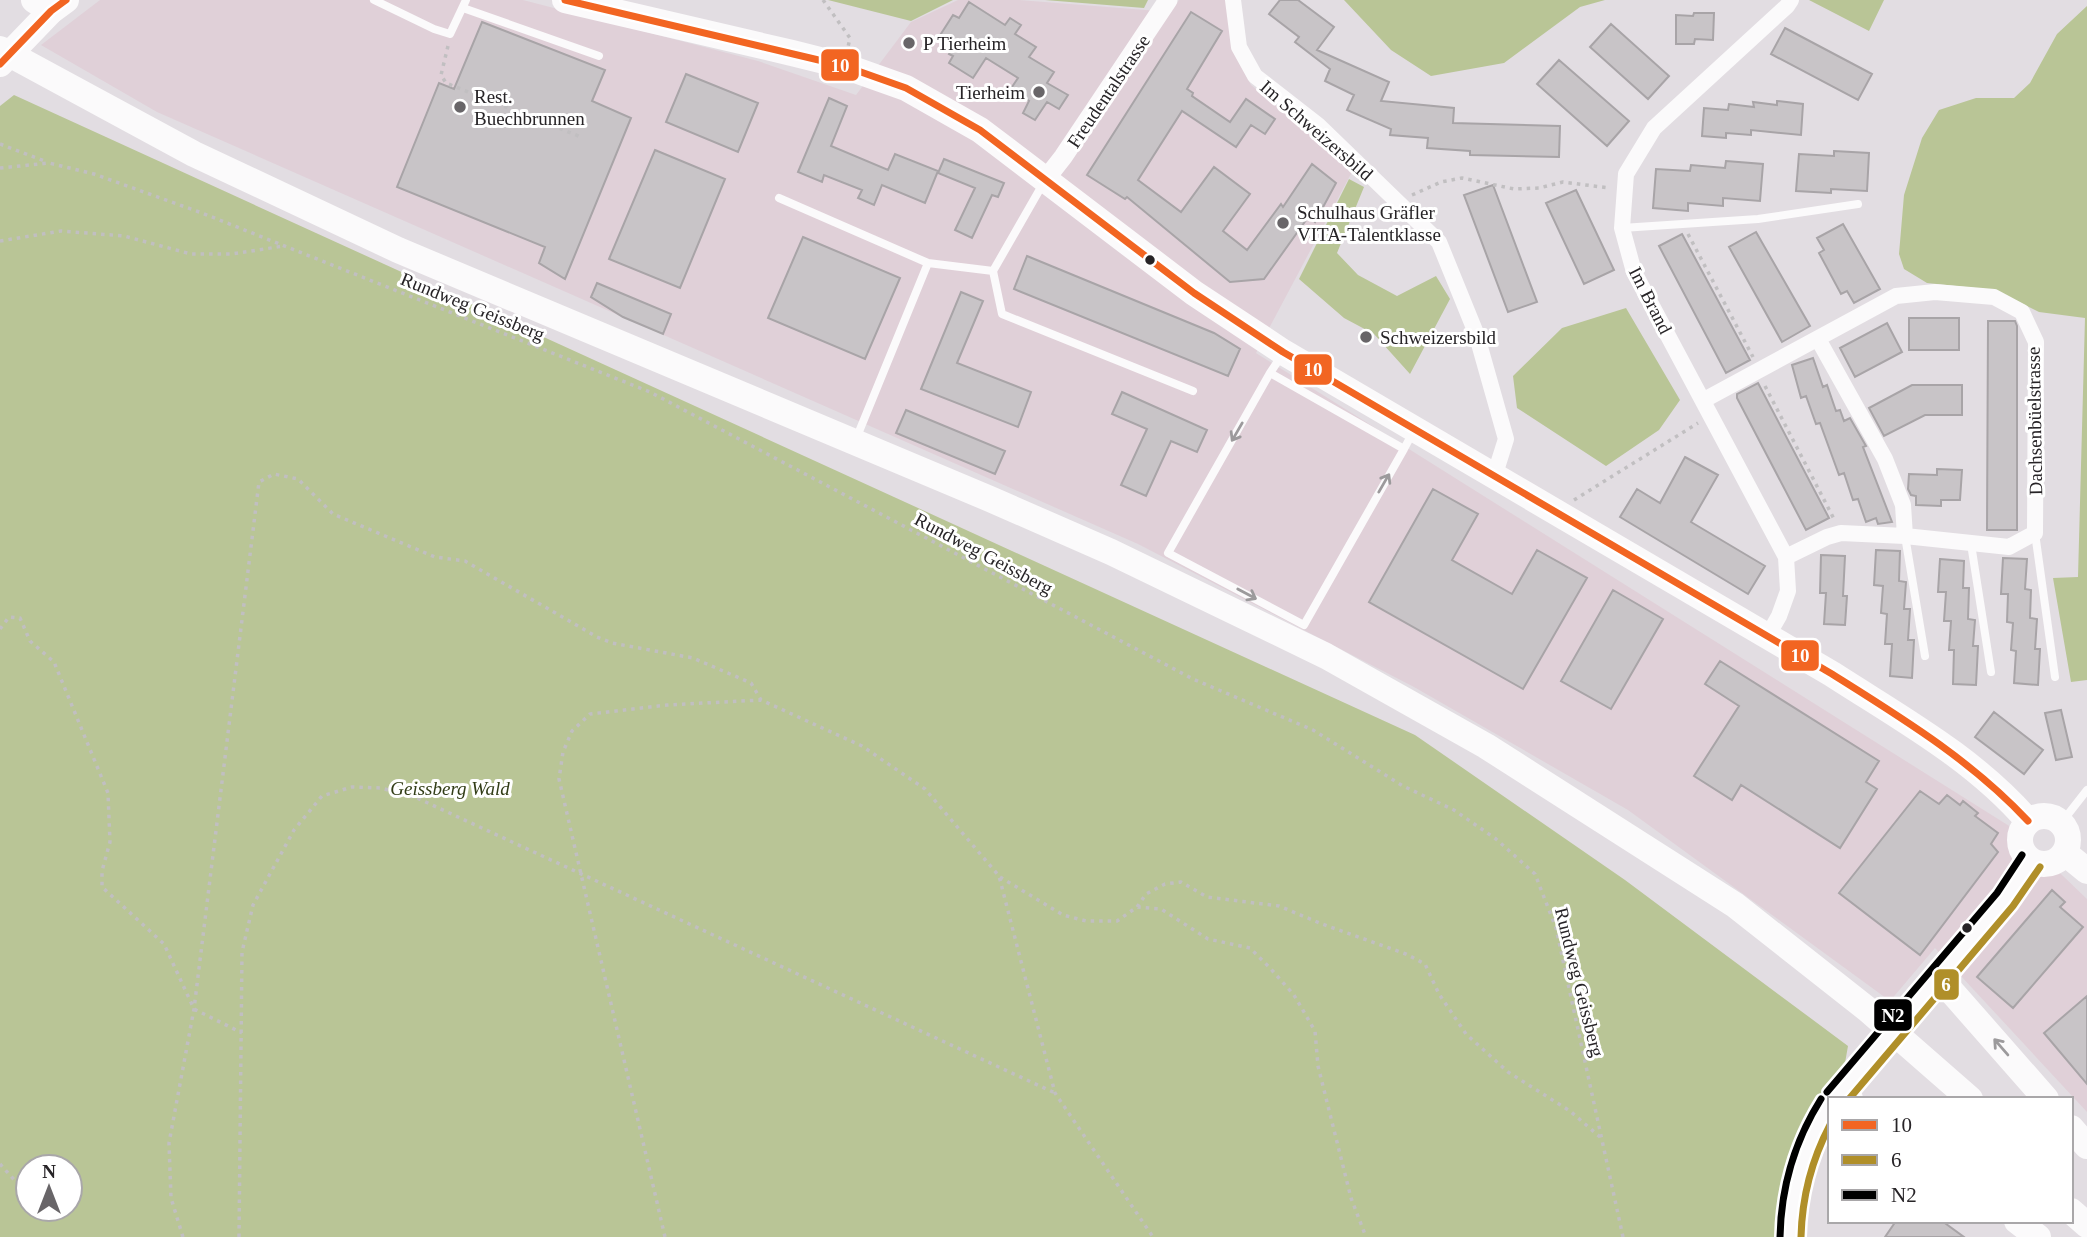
<svg xmlns="http://www.w3.org/2000/svg" width="2087" height="1237" font-family="'Times New Roman',serif">
	<style>
		.commercial { fill: #e0d0d8 }
		.forest { fill: #b9c596; fill-rule: evenodd }
		.building { fill: #c8c4c7; stroke: #a8a4a7; stroke-width: 2 }
		.lines { fill: none; stroke-linecap: round; stroke-linejoin: round }
		.path { stroke: #c1bfc1; stroke-width: 3.5; stroke-dasharray: 3.5 5; stroke-linecap: butt }
		.service { stroke: #fbfafb; stroke-width: 8 }
		.minor { stroke: #fbfafb; stroke-width: 16 }
		.tertiary { stroke: #fbfafb; stroke-width: 19 }
		.primary { stroke: #fbfafb; stroke-width: 26 }
		.trunk { stroke: #fbfafb; stroke-width: 26 }
		.bus-1-casing { stroke: #fff; stroke-width: 12 }
		.bus-2-casing { stroke: #fff; stroke-width: 12 }
		.bus-3-casing { stroke: #fff; stroke-width: 12 }
		.bus-1 { stroke: #f26522; stroke-width: 7 }
		.bus-2 { stroke: #b08f29; stroke-width: 7 }
		.bus-3 { stroke: #000; stroke-width: 7 }
		.oneway { stroke: #9c9a9c }
		.poi-dot { fill: #686568; stroke: #fff; stroke-width: 2.5 }
		.bus-dot { fill: #272427; stroke: #fff; stroke-width: 2.5 }
		.labels { text-anchor: middle; stroke-width: 6; stroke-linejoin: round; paint-order: stroke }
		.poi-label { font-size: 19px; fill: #272427; stroke: #fff; text-anchor: start }
		.street-label { font-size: 19px; fill: #272427; stroke: #fff }
		.park-label { font-size: 19px; font-style: italic; fill: #323d17; stroke: #fff }
		.line-badge { stroke: #fff; stroke-width: 2.5 }
		.badge-label { font-size: 19px; text-anchor: middle; font-weight: bold; fill: #fff }
	</style>
	<rect width="100%" height="100%" fill="#e2dde2"/>
	<path class="commercial" d="M100 0H523L758 61 856 95 911 22 958 0H1019L1171 12 1179 0H1228L1231 48 1251 85 1353 170 1256 353 2014 829 2087 899V1112L1935 948 1890 1001 1628 810 1414 687 1138 544 157 112 41 45Z"/>
	<path class="forest" d="M828 0H953L911 21Z
		M1045 0H1148L1144 8Z
		M1344 0H1605L1580 7 1504 63 1431 76 1391 50Z
		M1809 0H1884L1869 31Z
		M2087 6V680L2071 682 2053 578 2078 577 2085 318 2039 312 1995 290 1927 283 1904 269 1899 254 1904 195 1922 138 1939 110 1976 98H2014L2030 83 2057 34Z
		M14 95 1415 735 1625 880 1848 1046 1840 1091 1822 1116 1790 1237H0V106ZM28 1167H70V1209H28Z
		M1349 179 1364 187 1337 253 1358 275 1397 296 1436 276 1450 299 1410 374 1374 334 1344 318 1299 279Z
		M1626 308 1680 400 1659 430 1606 466 1517 408 1513 376 1562 328Z"/>
	<path class="building" d="M1280 0H1298L1334 27 1317 50 1389 82 1381 101 1454 108 1453 123 1560 126 1559 157 1470 155V151L1427 148 1428 138 1390 135 1391 129 1347 110 1354 95 1325 81 1330 69 1295 42 1299 37 1269 14Z
		M969 2 1005 25 1010 18 1021 25 1015 34 1036 47 1029 57 1054 72 1047 83 1068 95 1059 109 1047 102 1035 120 1023 113 1029 101 1010 90 1018 78 986 58 973 78 949 63 953 56 949 54 954 46 939 37 953 15 959 18Z
		M1191 12 1222 31 1187 89 1193 93 1192 96 1230 122 1246 99 1275 119 1265 134 1251 125 1236 147 1182 111 1138 180 1181 212 1214 167 1250 194 1223 231 1247 250 1281 204 1283 207 1312 164 1336 183 1315 222 1309 216 1264 279 1230 282 1127 197 1125 199 1087 175Z
		M1694 13H1714L1713 40 1695 39 1694 44H1676V15L1693 16Z
		M482 22 605 70 592 101 631 118 565 279 539 263 545 247 397 187 439 83 454 89Z
		M1611 24 1669 76 1648 99 1590 47Z
		M1785 28 1872 74 1858 100 1771 54Z
		M1559 60 1629 121 1607 146 1537 84Z
		M686 74 758 103 738 152 666 122Z
		M829 98 847 106 831 146 888 170 895 154 938 171 925 203 882 185 874 205 858 198 862 190 824 175 822 182 798 172Z
		M1777 101 1803 104 1801 135 1751 130V135L1726 133V138L1702 136 1704 108 1728 110 1729 104 1754 107 1753 102 1777 105Z
		M655 150 725 179 680 288 609 259Z
		M1834 151 1869 153 1867 191 1831 189V193L1796 191 1799 154 1834 156Z
		M944 159 1004 183 998 197 992 195 972 238 955 230 975 188 938 173Z
		M1726 161 1763 164 1760 201 1723 198V206L1688 203V211L1653 208 1656 169 1690 171 1691 165 1725 168Z
		M1493 185 1537 302 1508 312 1464 195Z
		M1576 190 1614 270 1584 284 1546 203Z
		M1843 224 1880 289 1854 303 1847 291 1841 294 1819 253 1824 250 1817 238Z
		M1756 232 1810 326 1782 342 1729 247Z
		M1682 234 1750 360 1726 373 1659 246Z
		M803 237 900 278 865 359 768 318Z
		M1027 256 1214 333 1240 349 1228 376 1014 289Z
		M597 283 671 314 663 334 623 317 591 297Z
		M961 292 983 301 957 363 1031 392 1018 427 921 389Z
		M1909 318H1959V350H1909Z
		M1988 321H2015L2017 326V530H1987Z
		M1887 323 1902 352 1855 377 1840 348Z
		M1813 358 1823 387 1827 385 1836 411 1840 410 1844 421 1850 418 1866 446 1863 447 1892 522 1878 524 1876 518 1866 522 1858 499 1853 500 1844 473 1839 475 1820 423 1816 424 1806 396 1801 398 1792 365Z
		M1758 383 1829 518 1806 530 1737 398V394Z
		M1912 385H1962V415H1925L1884 436 1869 408Z
		M1122 392 1207 430 1197 452 1171 441 1146 496 1121 485 1147 429 1112 414Z
		M906 410 1005 451 995 474 896 433Z
		M1685 457 1718 475 1691 522 1765 566 1748 594 1620 517 1637 489 1660 503Z
		M1937 469 1962 470 1960 500H1941V506L1916 505V496L1911 495 1908 489 1909 474 1937 475Z
		M1433 489 1478 514 1452 560 1512 594 1537 550 1587 578 1523 689 1369 602Z
		M1876 550 1900 551 1899 581 1906 582 1904 609H1910L1908 640H1914L1912 678 1890 676 1892 644H1885L1887 614 1881 613 1883 586 1874 585Z
		M1821 555 1845 556 1843 596H1847L1845 625 1824 624 1826 593H1820Z
		M2003 558 2027 559 2025 589 2031 590 2030 618 2037 619 2035 649H2040L2038 685 2014 683 2016 651 2011 650 2013 623 2007 622 2008 594H2001Z
		M1940 559 1964 561 1963 588H1969L1968 619 1975 620 1973 646H1978L1976 685 1953 684 1954 650H1949L1951 621H1944L1946 592H1938Z
		M1613 590 1663 619 1611 709 1561 681Z
		M1720 661 1879 761 1866 782 1877 789 1840 848 1741 785 1732 800 1694 776 1739 706 1705 684Z
		M2061 710 2072 757 2056 760 2045 713Z
		M1994 712 2043 750 2024 774 1975 737Z
		M1920 791 1939 804 1947 795 1960 805 1963 801 1978 813 1975 816 1998 833 1991 844 1998 852 1920 955 1839 893Z
		M2052 890 2065 902 2060 907 2083 927 2013 1008 1977 977Z
		M2087 996V1084L2044 1033Z
		M1896 1221H1942L1964 1237H1885Z"/>
	<g class="lines">
		<path class="path" d="M823 0 850 38 848 47
			M448 46 441 75 446 83 581 137
			M0 144 47 162
			M0 168 49 163 94 174 202 213 650 392 1193 679 1313 730 1403 786 1454 810 1496 839 1535 874 1556 928 1623 1237
			M1412 195 1441 182 1462 178 1514 189 1539 188 1563 182 1609 188
			M1688 234 1753 357
			M0 241 61 231 124 236 191 254H231L284 246
			M1765 386 1834 519
			M1574 500 1698 423
			M0 629 9 617 20 618 30 641 54 662 108 793 110 842 102 871V887L164 944 194 1009 242 1033
			M1000 877 1063 915 1086 921H1117L1137 907 1161 909 1208 939 1250 948 1270 968 1294 995 1315 1031 1318 1066 1351 1198 1366 1237
			M1137 907 1146 894 1165 884 1181 882 1207 897 1279 906 1322 924 1406 954 1425 964 1439 994 1466 1034 1508 1072 1570 1111 1600 1137
			M0 1164 17 1183
			M183 1237 171 1198 169 1143 194 1009 259 482 274 474 298 479 333 514 435 557 465 561 597 637 612 643 693 658 751 683 761 700
			M239 1237 242 952 253 905 294 830 322 796 352 787 381 788 417 798 1055 1093
			M665 1237 559 779 563 752 572 731 590 714 667 705 761 700 862 746 925 789 999 876 1055 1093 1153 1237"/>
		<path class="service" d="M374 0 434 29 450 34 466 0
			M463 8 599 56
			M1044 182 993 271 1002 314 1193 391
			M779 198 928 263 993 271
			M1622 228 1758 219 1858 204
			M1282 355 1270 373 1404 449 1413 432
			M1270 373 1168 553 1304 625 1404 449
			M856 439 928 263
			M2035 533 2055 677
			M1905 536 1925 656
			M1971 544 1991 672
			M2062 822 2087 790"/>
		<path class="minor" d="M1233 0 1239 47 1255 76 1318 125 1439 242 1476 333 1506 439 1494 477
			M1818 339 1885 459 1903 505 1905 536
			M1704 400 1896 296 1935 292 1994 297 2022 312 2036 342 2035 533 2009 547 1905 536 1841 533 1827 537 1786 557
			M1767 637 1779 616 1788 591 1786 557 1634 272 1622 228 1626 174 1654 128 1787 6 1791 0"/>
		<path class="tertiary" d="M1045 180 1063 157 1168 0
			M1835 1099 2005 899 2031 861
			M1790 1237C1790 1192 1804 1142 1830 1105"/>
		<path class="primary" d="M565 0 792 53 844 66 906 88 980 130 1194 293 1283 352 1832 674C1900 718 1975 759 2028 821
			M0 64 51 11 66 0
			M2020 840a24 24 0 1 1 48 0a24 24 0 1 1-48 0Z
			M2065 853 2087 871"/>
		<path class="trunk" d="M34 0 51 11
			M0 49 194 154 398 250 990 499 1111 552 1326 656 1486 746 1735 905 1867 1009 1970 1099
			M1938 976 2046 1099
			M1840 1091 1850 1099
			M2071 1128 2087 1146
			M2071 1211 2087 1225
			M2017 1221 2038 1237"/>
		<g class="bus-1-casing">
			<path id="bus-1" d="M565 0 844 66 906 88 980 130 1194 293 1283 352 1832 674C1902 718 1971 760 2028 821
				M0 64 51 11 66 0"/>
		</g>
		<g class="bus-2-casing">
			<path id="bus-2" d="M1849 1099 2013 906 2040 867
				M1801 1237C1802 1197 1811 1161 1830 1125"/>
		</g>
		<g class="bus-3-casing">
			<path id="bus-3" d="M1827 1092 1997 893 2022 855
				M1780 1237C1781 1187 1794 1142 1821 1099"/>
		</g>
		<use href="#bus-1" class="bus-1"/>
		<use href="#bus-2" class="bus-2"/>
		<use href="#bus-3" class="bus-3"/>
	</g>
	<defs><path id="oneway-shaft" d="M-6 0H5M1.5-3L5.5 0L1.5 3" fill="none" stroke-width="1.6" stroke-linecap="round" stroke-linejoin="round" transform="scale(1.75)"/></defs>
	<g class="oneway">
		<use href="#oneway-shaft" transform="translate(1237 432) rotate(120)"/>
		<use href="#oneway-shaft" transform="translate(1384 483) rotate(-60)"/>
		<use href="#oneway-shaft" transform="translate(1247 594) rotate(28)"/>
		<use href="#oneway-shaft" transform="translate(2001 1047) rotate(-131)"/>
	</g>
	<g class="poi-dot">
		<circle cx="909" cy="43" r="7"/>
		<circle cx="1039" cy="92" r="7"/>
		<circle cx="460" cy="107" r="7"/>
		<circle cx="1283" cy="223" r="7"/>
		<circle cx="1366" cy="337" r="7"/>
	</g>
	<g class="bus-dot">
		<circle cx="1150" cy="260" r="6"/>
		<circle cx="1967" cy="928" r="6"/>
	</g>
	<g class="labels">
		<g class="poi-label">
			<text x="923" y="50">P Tierheim</text>
			<text x="1025" y="99" text-anchor="end">Tierheim</text>
			<text x="474" y="103">Rest.<tspan x="474" dy="22">Buechbrunnen</tspan></text>
			<text x="1297" y="219">Schulhaus Gräfler<tspan x="1297" dy="22">VITA-Talentklasse</tspan></text>
			<text x="1380" y="344">Schweizersbild</text>
		</g>
		<g class="street-label">
			<text transform="translate(1108 91) rotate(-56)" y="7">Freudentalstrasse</text>
			<text transform="translate(1317 130) rotate(41)" y="7">Im Schweizersbild</text>
			<text transform="translate(1651 300) rotate(63)" y="7">Im Brand</text>
			<text transform="translate(473 306) rotate(22)" y="7">Rundweg Geissberg</text>
			<text transform="translate(2034 421) rotate(-91)" y="7">Dachsenbüelstrasse</text>
			<text transform="translate(984 553) rotate(28)" y="7">Rundweg Geissberg</text>
			<text transform="translate(1580 982) rotate(76)" y="7">Rundweg Geissberg</text>
		</g>
		<g class="park-label">
			<text x="450" y="795">Geissberg Wald</text>
		</g>
	</g>
	<g class="line-badge">
		<rect x="820" y="48" width="40" height="34" rx="7" fill="#f26522"/>
		<rect x="1293" y="353" width="40" height="33" rx="7" fill="#f26522"/>
		<rect x="1780" y="639" width="40" height="33" rx="7" fill="#f26522"/>
		<rect x="1933" y="968" width="27" height="33" rx="7" fill="#b08f29"/>
		<rect x="1873" y="998" width="40" height="34" rx="7" fill="#000"/>
	</g>
	<g class="badge-label">
		<text x="840" y="72">10</text>
		<text x="1313" y="376">10</text>
		<text x="1800" y="662">10</text>
		<text x="1946" y="991">6</text>
		<text x="1893" y="1022">N2</text>
	</g>
	<rect x="1828" y="1097" width="245" height="126" fill="#ffffff" stroke="#a9a7a9" stroke-width="2"/>
	<rect x="1842" y="1120" width="35" height="10" fill="#f26522" stroke="#a9a7a9" stroke-width="2"/>
	<text x="1891" y="1132" font-size="21" fill="#272427">10</text>
	<rect x="1842" y="1155" width="35" height="10" fill="#b08f29" stroke="#a9a7a9" stroke-width="2"/>
	<text x="1891" y="1167" font-size="21" fill="#272427">6</text>
	<rect x="1842" y="1190" width="35" height="10" fill="#000000" stroke="#a9a7a9" stroke-width="2"/>
	<text x="1891" y="1202" font-size="21" fill="#272427">N2</text>
	<g transform="translate(49 1188)"><circle r="33" fill="#ffffff" stroke="#a9a7a9" stroke-width="2"/>
	<path d="M0-5L12 26L0 18L-12 26Z" fill="#686568"/>
	<text y="-10" font-size="19" font-weight="bold" text-anchor="middle" fill="#272427">N</text>
	</g>
</svg>
